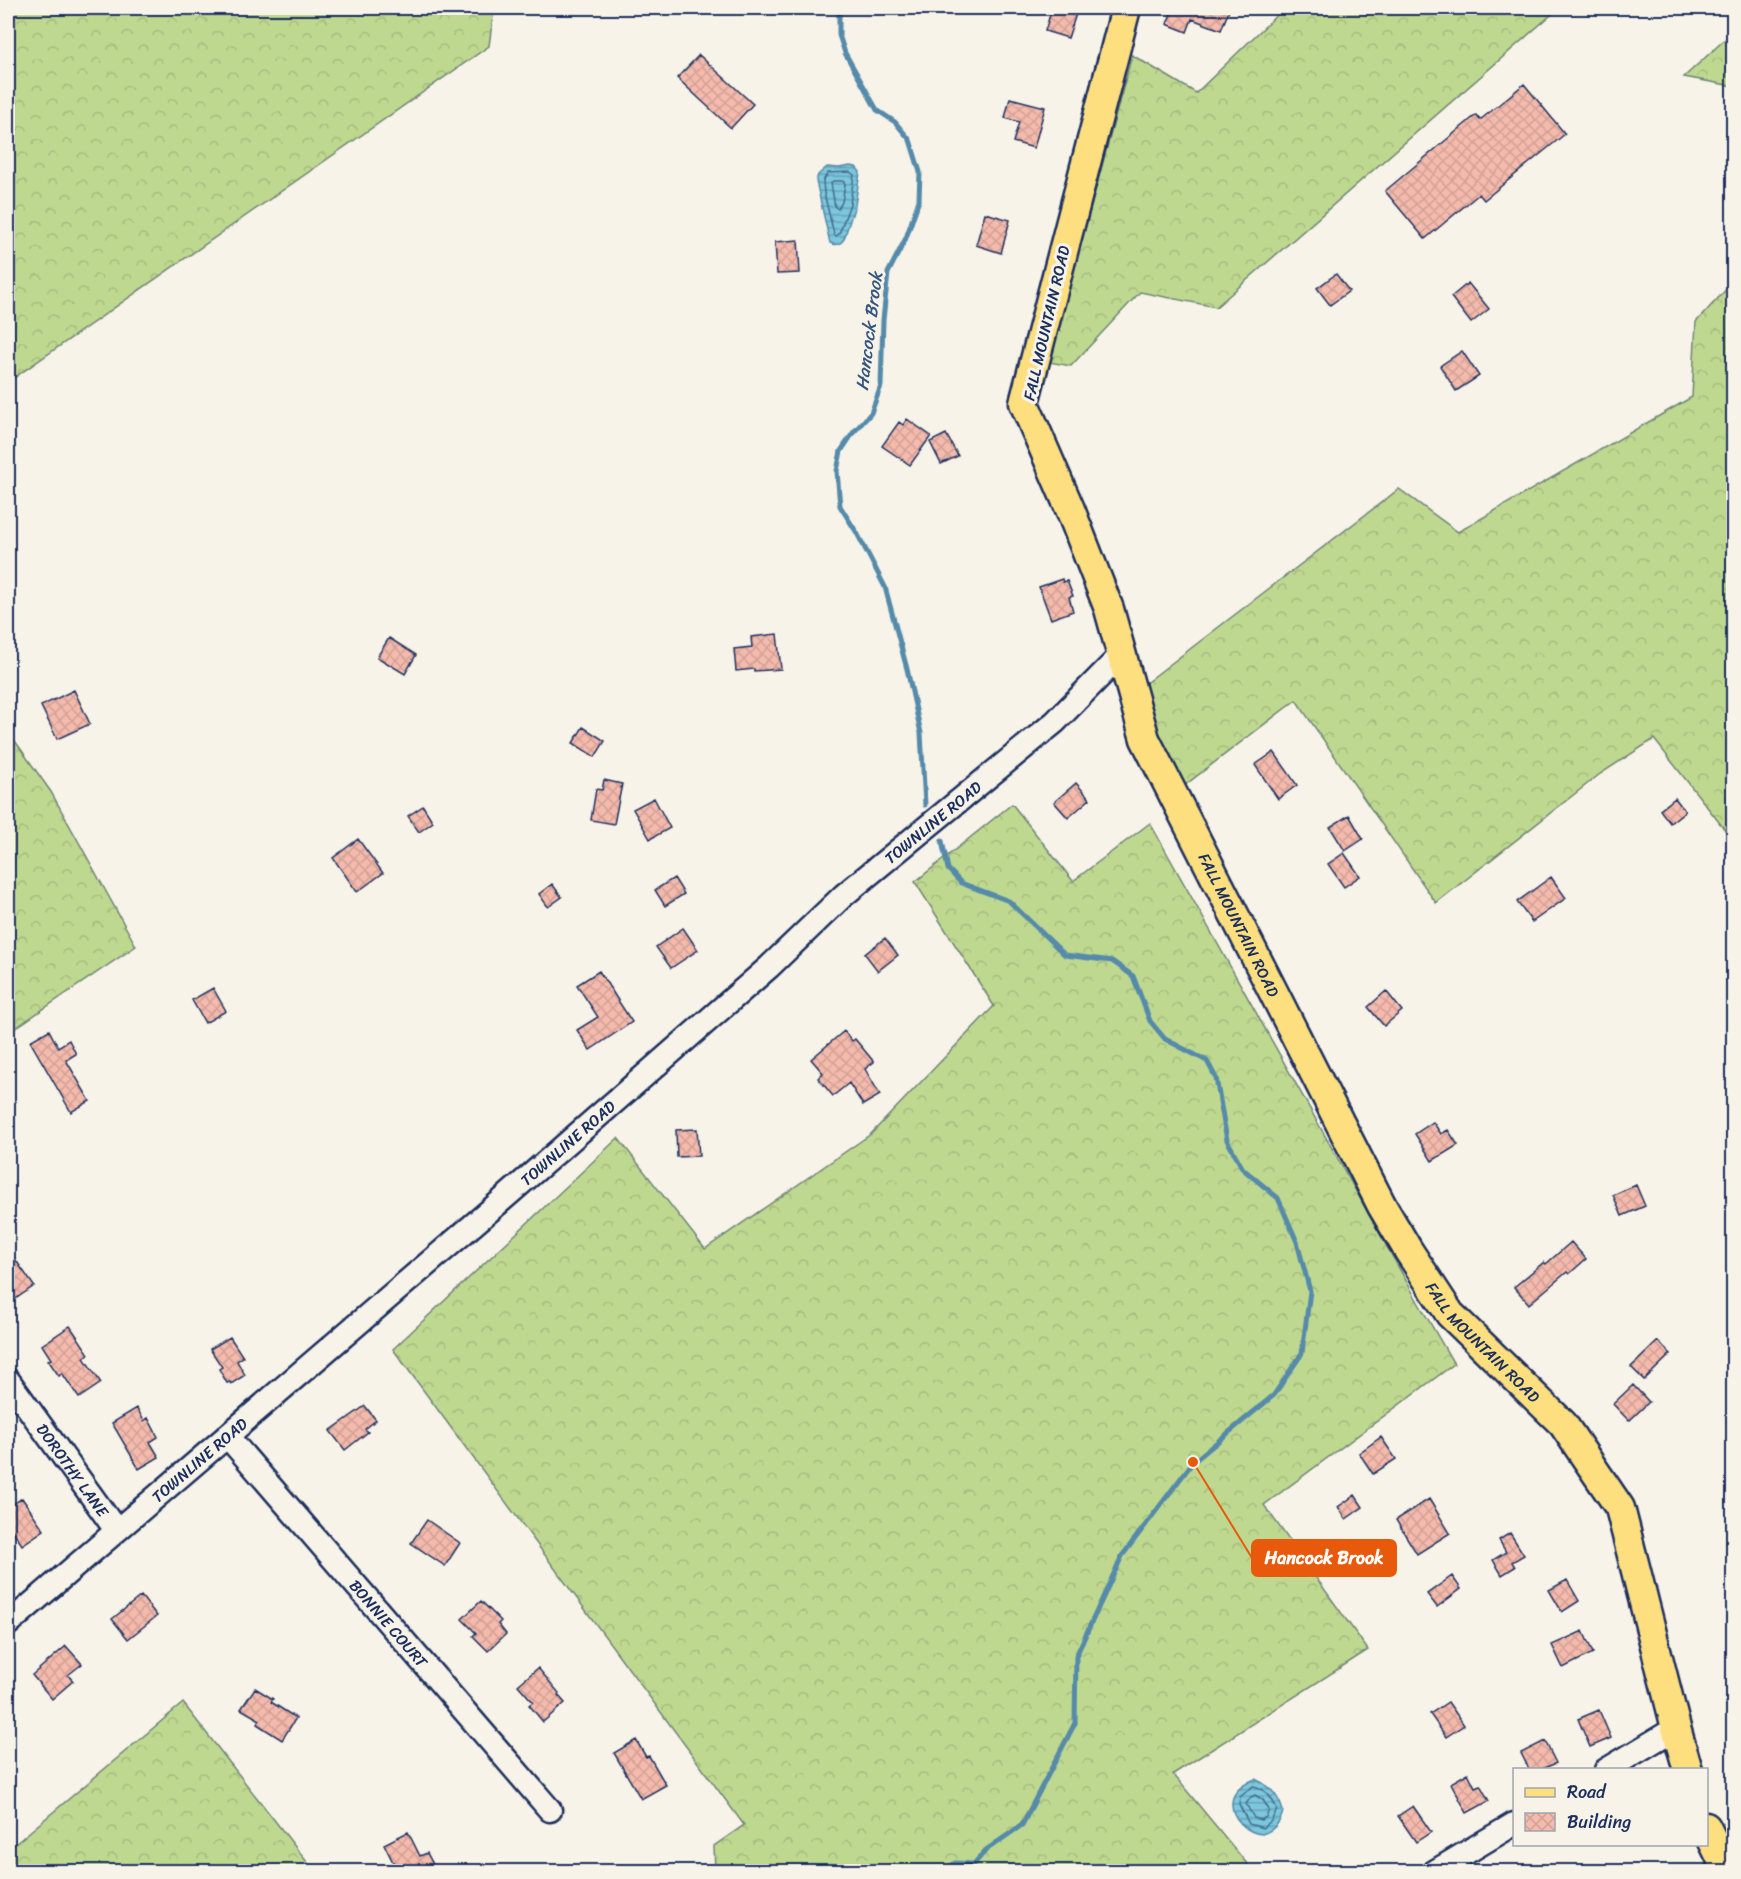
<svg xmlns="http://www.w3.org/2000/svg" width="1741" height="1879" font-family="Sriracha,sans-serif">
	<style>
		.forest { fill: url(#forest-crowns); stroke: #6d8476; stroke-width: 1.5 }
		.water { fill: url(#water-rules); stroke: #558aaa; stroke-width: 1.5 }
		.lines { fill: none; stroke-linecap: round; stroke-linejoin: round }
		.shore { stroke: #426c90; stroke-width: 1.5 }
		.stream { stroke: #558aaa; stroke-width: 5 }
		.building { fill: url(#building-cross-hatch); stroke: #1b2f5e; stroke-width: 1.5 }
		.minor-casing { stroke: #1b2f5e; stroke-width: 27 }
		.major-casing { stroke: #1b2f5e; stroke-width: 33 }
		.minor { stroke: #f7f3e8; stroke-width: 22 }
		.major { stroke: #fedf80; stroke-width: 28 }
		.labels { text-anchor: middle; stroke-width: 6; stroke-linejoin: round; paint-order: stroke }
		.street-label { font-size: 16px; fill: #1b2f5e; stroke: #f7f3e8 }
		.water-label { font-size: 18px; font-style: italic; fill: #33557e; stroke: #f7f3e8 }
		.leader { fill: none; stroke: #e8590c; stroke-width: 2 }
		.callout-dot { fill: #e8590c; stroke: #f7f3e8; stroke-width: 2 }
		.callout { fill: #e8590c; stroke: #e8590c; stroke-width: 2 }
		.callout-label { font-size: 18px; text-anchor: middle; font-weight: bold; fill: #fff }
	</style>
	<defs>
		<pattern id="forest-crowns" width="20" height="18" patternUnits="userSpaceOnUse" patternTransform="scale(1.5)"><rect width="20" height="18" fill="#bfd88f"/><path d="M2 6a3 3 0 1 1 6 0M12 15a3 3 0 1 1 6 0" fill="none" stroke="#a4ba7e"/></pattern>
		<pattern id="water-rules" width="6" height="5" patternUnits="userSpaceOnUse" patternTransform="scale(1.5)"><rect width="6" height="5" fill="#7cc7dc"/><path d="M0 2.5h6" fill="none" stroke="#65a2b6"/></pattern>
		<pattern id="building-cross-hatch" width="8" height="8" patternUnits="userSpaceOnUse" patternTransform="scale(1.5)"><rect width="8" height="8" fill="#f4baac"/><path d="M0 0l8 8M0 8l8-8" fill="none" stroke="#d1a096"/></pattern>
	</defs>
	<rect width="100%" height="100%" fill="#f7f3e8"/>
	<filter id="ink" filterUnits="userSpaceOnUse"><feTurbulence type="fractalNoise" baseFrequency=".0167" numOctaves="2"/><feDisplacementMap in="SourceGraphic" scale="12" xChannelSelector="R" yChannelSelector="G"/><feConvolveMatrix kernelMatrix="1 2 1 2 8 2 1 2 1" color-interpolation-filters="sRGB"/></filter>
	<g filter="url(#ink)">
		<path class="forest" d="M8 8H494L489 46 8 382Z
			M1284 8H1559L1216 307 1140 292 1071 366 1049 362 1132 55 1196 93Z
			M1733 32V86L1684 77Z
			M1733 282V840L1654 739 1600 774 1436 903 1296 700 1185 785 1153 725 1143 685 1399 489 1458 532 1692 397 1696 322Z
			M8 731 51 792 136 946 8 1033Z
			M1012 804 1073 881 1150 823 1418 1302 1454 1364 1264 1505 1368 1650 1173 1774 1253 1871H715L714 1846 744 1825 393 1349 618 1138 705 1249 871 1134 994 1006 915 882Z
			M183 1703 314 1871H8V1850Z"/>
		<path class="water" d="M850 166 856 167 860 172 855 205 844 239C840 245 836 246 830 243L816 181 818 175 827 167 839 168Z
			M1255 1779C1269 1785 1279 1796 1283 1811 1281 1822 1273 1831 1262 1834 1247 1833 1231 1818 1232 1802 1233 1791 1246 1783 1255 1779Z"/>
		<g class="lines">
			<path class="shore" d="M850 172 854 175 850 204 839 234 836 236 834 234 824 193 823 181 828 173Z
				M833 181H843L845 184 842 202 838 209 835 207 831 183Z
				M1253 1786C1265 1788 1273 1799 1277 1810L1271 1821 1263 1828 1249 1824 1239 1804 1240 1797Z
				M1255 1795 1263 1800 1269 1810 1266 1817 1261 1820 1254 1818 1246 1804 1251 1797Z"/>
			<path class="stream" d="M841 8 839 13V35L845 53 877 110 895 122 910 140 920 172 919 200 906 238 888 273 883 320 881 386 871 413 853 433 841 451 837 471 840 506 857 533 885 587 907 669 921 733 925 805
				M942 841 948 869 961 883 1009 901 1065 955 1112 961 1133 976 1150 1021 1165 1039 1207 1061 1216 1078 1227 1140 1243 1169 1278 1198 1297 1242 1310 1291 1302 1353 1274 1395 1193 1462 1122 1556 1076 1656 1075 1723 1022 1825 986 1850 974 1864 955 1863 943 1872"/>
		</g>
		<path class="building" d="M1052 8H1078L1068 38 1045 31Z
			M1166 8H1230L1221 30 1192 19 1187 32 1167 24 1172 11Z
			M699 55 753 104 731 128 677 78Z
			M1524 84 1565 134 1484 200 1479 194 1425 239 1385 191 1476 115 1480 120Z
			M1010 98 1045 107 1034 148 1013 142 1019 122 1005 118Z
			M985 213 1010 220 1001 253 976 245Z
			M798 240 800 273 777 274 775 242Z
			M1336 274 1349 291 1330 305 1317 288Z
			M1468 283 1489 309 1471 323 1451 297Z
			M1462 351 1479 376 1456 391 1440 366Z
			M907 419 931 436 910 465 882 446 899 422 903 425Z
			M946 434 958 456 941 464 930 442Z
			M1062 579 1063 582 1067 581 1073 596 1069 597 1073 611 1051 619 1039 587Z
			M777 634 781 669 754 671V669L736 671 734 649 752 647 751 637Z
			M389 638 416 655 405 674 377 657Z
			M74 690 90 724 57 739 41 706Z
			M583 727 605 741 595 757 573 743Z
			M1274 752 1297 785 1278 799 1255 765Z
			M604 780 622 784 614 824 591 820 596 789 602 790Z
			M1076 783 1090 799 1068 818 1054 802Z
			M654 798 670 828 650 839 633 809Z
			M1675 798 1685 811 1670 823 1660 810Z
			M423 806 433 822 419 832 408 816Z
			M1349 815 1363 839 1345 851 1330 827Z
			M358 839 383 873 357 892 333 858Z
			M1344 853 1360 876 1344 887 1328 864Z
			M1551 877 1566 898 1532 922 1517 902Z
			M674 878 684 894 665 906 655 890Z
			M552 884 562 897 548 907 539 894Z
			M683 928 698 950 671 968 656 947Z
			M885 938 898 955 878 971 865 954Z
			M599 971 632 1022 590 1050 577 1030 598 1017 577 985Z
			M213 988 226 1011 205 1023 192 1000Z
			M1386 991 1402 1011 1384 1026 1368 1007Z
			M49 1030 58 1047 69 1040 76 1054 66 1060 90 1101 71 1112 30 1041Z
			M844 1031 852 1041 855 1039 874 1062 865 1069 880 1095 863 1105 849 1083 833 1096 818 1078 823 1073 811 1059Z
			M1433 1122 1441 1134 1448 1130 1458 1145 1432 1161 1415 1134Z
			M697 1129 699 1156 677 1157 676 1130Z
			M1636 1185 1645 1206 1622 1216 1613 1195Z
			M1571 1242 1586 1259 1569 1274 1567 1272 1529 1304 1514 1287 1544 1262 1546 1264Z
			M8 1249 34 1286 14 1300 8 1291Z
			M70 1326 89 1354 84 1358 101 1383 79 1398 62 1373 59 1376 48 1360 51 1359 42 1345Z
			M230 1337 243 1357 237 1361 245 1375 231 1384 230 1382 227 1383 219 1369 222 1367 210 1349Z
			M1658 1341 1671 1354 1644 1380 1631 1367Z
			M1633 1385 1649 1402 1629 1421 1613 1404Z
			M365 1406 376 1420 365 1429 368 1432 345 1450 330 1431Z
			M137 1408 144 1421 148 1418 158 1437 150 1442 159 1457 139 1469 112 1423Z
			M1381 1437 1396 1459 1373 1474 1359 1453Z
			M1355 1495 1363 1507 1346 1519 1338 1507Z
			M22 1498 44 1530 22 1545 8 1523V1508Z
			M1429 1499 1450 1533 1417 1554 1396 1520Z
			M427 1520 460 1543 445 1566 411 1543Z
			M1510 1533 1524 1555 1512 1562 1515 1567 1502 1575 1493 1560 1506 1552 1499 1540Z
			M1452 1576 1461 1589 1437 1607 1427 1594Z
			M1567 1580 1579 1601 1562 1612 1549 1590Z
			M141 1596 157 1616 128 1639 112 1619Z
			M481 1601 501 1621 498 1624 506 1634 488 1651 473 1636 476 1633 462 1619Z
			M1583 1631 1593 1653 1563 1668 1552 1645Z
			M66 1646 82 1664 68 1675 73 1681 52 1699 32 1675Z
			M538 1668 559 1693 558 1695 565 1703 543 1722 529 1705 533 1702 518 1685Z
			M255 1688 273 1699 271 1702 296 1718 282 1740 257 1724 260 1720 241 1709Z
			M1448 1702 1464 1725 1446 1737 1430 1714Z
			M1599 1710 1611 1738 1590 1747 1578 1719Z
			M636 1740 646 1757 649 1756 666 1785 641 1799 614 1753Z
			M1545 1741 1556 1763 1542 1769H1529L1521 1753Z
			M1468 1773 1475 1787 1480 1785 1489 1801 1467 1813 1451 1783Z
			M1413 1806 1431 1832 1416 1842 1398 1816Z
			M408 1832 420 1856 427 1853 437 1872H398L384 1844Z"/>
		<g class="lines">
			<g class="minor-casing">
				<g id="minor">
					<path id="s1" d="M8 1380 116 1530"/>
					<path id="s2" d="M228 1437 550 1810"/>
					<path id="s3" d="M8 1624 509 1194 769 967 844 895 1055 722 1122 654"/>
					<path d="M1606 1770 1676 1728"/>
					<path d="M1434 1872 1514 1824"/>
				</g>
			</g>
			<g class="major-casing">
				<g id="major">
					<path id="s4" d="M1126 8 1024 403 1070 509 1109 609 1145 739 1382 1206 1408 1250 1450 1314 1563 1424 1620 1508 1676 1728 1688 1770"/>
					<path d="M1706 1827 1728 1872"/>
				</g>
			</g>
			<use href="#minor" class="minor"/>
			<use href="#major" class="major"/>
		</g>
	</g>
	<g class="labels">
		<g class="street-label">
			<text transform="translate(1046 323) rotate(-77)" y="6">FALL MOUNTAIN ROAD</text>
			<text dy="6" stroke="none"><textPath href="#s3" startOffset="1224">TOWNLINE ROAD</textPath></text>
			<text dy="6" stroke="none"><textPath href="#s4" startOffset="974">FALL MOUNTAIN ROAD</textPath></text>
			<text dy="6" stroke="none"><textPath href="#s3" startOffset="738">TOWNLINE ROAD</textPath></text>
			<text dy="6" stroke="none"><textPath href="#s4" startOffset="1460">FALL MOUNTAIN ROAD</textPath></text>
			<text dy="6" stroke="none"><textPath href="#s3" startOffset="252">TOWNLINE ROAD</textPath></text>
			<text dy="6" stroke="none"><textPath href="#s1" startOffset="111">DOROTHY LANE</textPath></text>
			<text dy="6" stroke="none"><textPath href="#s2" startOffset="246">BONNIE COURT</textPath></text>
		</g>
		<g class="water-label">
			<text transform="translate(869 331) rotate(-83)" y="6">Hancock Brook</text>
		</g>
	</g>
	<path class="leader" d="M1193 1462L1252 1558"/>
	<circle class="callout-dot" cx="1193" cy="1462" r="6"/>
	<rect class="callout" x="1252" y="1540" width="144" height="36" rx="6"/>
	<g class="callout-label">
		<text x="1324" y="1564">Hancock Brook</text>
	</g>
	<rect width="1741" height="1879" fill="none" stroke="#f7f3e8" stroke-width="30"/>
	<rect x="15" y="15" width="1711" height="1849" fill="none" stroke="#1b2f5e" stroke-width="2" filter="url(#ink)"/>
	<rect x="1513" y="1768" width="195" height="78" fill="#f7f3e8" stroke="#9fa5b1" stroke-width="1.5"/>
	<rect x="1525" y="1788" width="30" height="9" fill="#fedf80" stroke="#9fa5b1" stroke-width="1.5"/>
	<text x="1567" y="1798" font-size="18" fill="#1b2f5e">Road</text>
	<rect x="1525" y="1813" width="30" height="18" fill="url(#building-cross-hatch)" stroke="#9fa5b1" stroke-width="1.5"/>
	<text x="1567" y="1828" font-size="18" fill="#1b2f5e">Building</text>
</svg>
